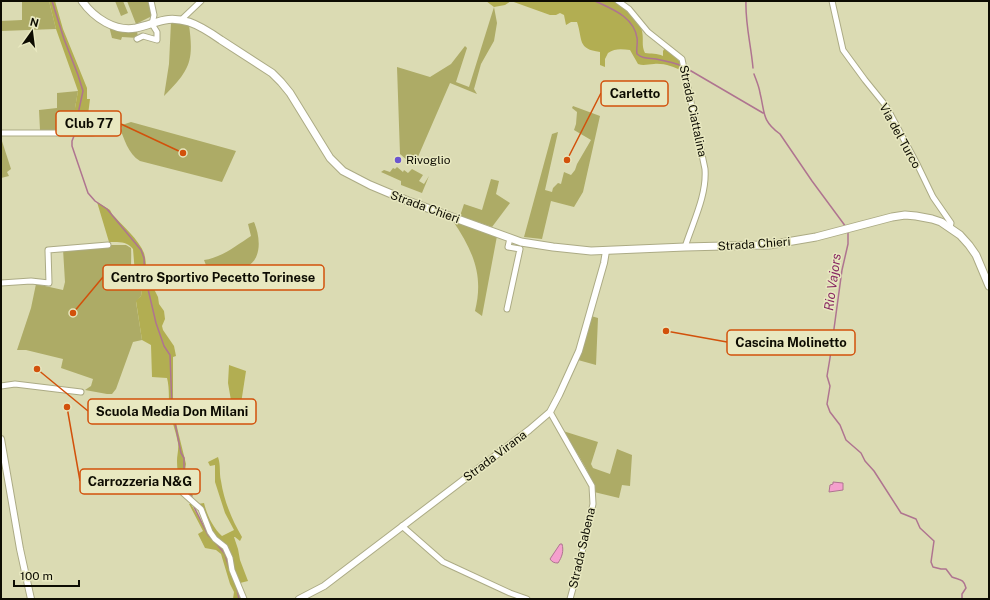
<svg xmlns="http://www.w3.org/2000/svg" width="990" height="600" font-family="'Public Sans',sans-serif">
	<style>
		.green { fill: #adab66 }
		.forest { fill: #b2ae52 }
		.water { fill: #f5a0cd; stroke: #af7490 }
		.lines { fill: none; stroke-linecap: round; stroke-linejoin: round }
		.stream { stroke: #af7490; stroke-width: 1.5 }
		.minor-casing { stroke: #acab85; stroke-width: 7 }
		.tertiary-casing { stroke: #acab85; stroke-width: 8 }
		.secondary-casing { stroke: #acab85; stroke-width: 9 }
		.minor { stroke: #fff; stroke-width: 5 }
		.tertiary { stroke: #fff; stroke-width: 6 }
		.secondary { stroke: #fff; stroke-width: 7 }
		.poi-dot { fill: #6c56cf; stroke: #e8e8c0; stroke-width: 1.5 }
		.labels { text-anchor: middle; stroke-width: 3; stroke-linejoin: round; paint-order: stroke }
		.street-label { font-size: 12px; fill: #0d0c02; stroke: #e8e8c0 }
		.poi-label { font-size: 12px; fill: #0d0c02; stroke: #e8e8c0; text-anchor: start }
		.water-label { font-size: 13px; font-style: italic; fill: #872661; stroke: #e8e8c0 }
		.leader { fill: none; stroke: #d2510b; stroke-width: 1.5 }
		.callout-dot { fill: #d2510b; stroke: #e8e8c0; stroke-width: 1.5 }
		.callout { fill: #e8e8c0; stroke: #d2510b; stroke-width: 1.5 }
		.callout-label { font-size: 13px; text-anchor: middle; font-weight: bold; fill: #0d0c02 }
	</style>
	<rect width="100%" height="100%" fill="#dbdbb3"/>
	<path class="green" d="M22 1H49L56 29 1 31V21L22 20Z
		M115 1H123L128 13 121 16Z
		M127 1H150L152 16 136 24Z
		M494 7 497 23 494 41 481 64 474 89 477 94 450 83 414 166 400 154 397 67 430 77 451 64 465 46 467 48 456 82 469 87Z
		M171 22 189 25C194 61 190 70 164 96L169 64Z
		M109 26 127 31H137L138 38 122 37 121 40 112 38Z
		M78 91 75 108V130H40L39 110 57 108V93Z
		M573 106 600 116 583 192 574 207 551 201 542 239 524 237 552 134 558 132 545 190 552 192 553 188 558 183 561 184 564 172 571 175 575 170 577 164 591 140 574 130 576 124 577 112 572 108Z
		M131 122 236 151 222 182 140 161C128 154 124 138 119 126Z
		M1 138 11 169 7 172 9 176 1 178Z
		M397 167 403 172 404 170 408 173 412 169 423 175 419 181 424 184 429 176 422 193 401 185V181L381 172 384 170 390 172 393 168 395 169Z
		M491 179 499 181 496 194 510 203 492 227 460 216 464 204 482 210Z
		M453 221 497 236 482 316 475 311C484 275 473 251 453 221Z
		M254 222C260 236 263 259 246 267 235 272 221 272 209 273L204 260C221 258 237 245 251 236L248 224Z
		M108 245H126L131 248C132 257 129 282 135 288 137 290 139 289 142 290L141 296 136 302 142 340 133 342 116 389 112 394H107L85 390 91 386 93 379 61 368 63 359 26 350H17L31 308 36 284 63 290 65 282 63 249Z
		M591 316 598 318 596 365 578 360Z
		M563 431 598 442 591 464 593 468 610 474 617 449 632 455 630 486 622 485 619 498 594 492C591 470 574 450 563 431Z"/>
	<path class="forest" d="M49 1H55L63 29 87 88V99H90L86 131 75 130V108L78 91 56 29Z
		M486 1H615C623 6 641 22 642 31 644 40 641 45 645 53 651 54 657 53 663 56V51L665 48 680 62 682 71C674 67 664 63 654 64 648 64 644 66 638 64L630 50C622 49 615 48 608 53L605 59V67L600 65V52C577 49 583 40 577 22H571L566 25 564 15 560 13 556 15H550L511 1 505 5 494 7Z
		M97 202 110 210 112 214C122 225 139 240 144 253 147 263 146 275 147 285L141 288 136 286 133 249C127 241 118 242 109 242Z
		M152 285 158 297 159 304 164 311 165 319 162 326 163 330 174 346 176 356 173 357V398L175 419 186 464 184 477 193 496 191 497C181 489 177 475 177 461 177 455 179 449 178 443 176 432 172 422 170 412 168 401 170 389 167 378L152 377 151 345 142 340 136 301 141 296 142 290Z
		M229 365 246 371 238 423 235 424 228 383Z
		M218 457C221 466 219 472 221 481 224 501 232 520 242 537L240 541 235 537H234L238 549 240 560 248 581 240 583 236 576 231 558 217 539 198 504 204 503C207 515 213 528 222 536L234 530 225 513 215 482V465L210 466 208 462Z
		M189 504H191L205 528 215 541 223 547 242 599H233L234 592 230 584 221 554 216 550 205 548 198 534 203 531Z"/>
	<path class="water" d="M833 482 843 483V490L829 492 830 485 833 484Z
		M560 544H562C564 551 562 557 558 563 554 563 552 562 550 559Z"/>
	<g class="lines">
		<path class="stream" d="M52 1 64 39 78 75 83 91 78 114 77 130
			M595 1C612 9 634 17 637 38 638 43 636 48 637 54 643 59 648 58 656 59 661 60 678 64 682 66
			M746 1C745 23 751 45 753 68
			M686 68 763 113
			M754 74C756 80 759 86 760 93 765 112 761 120 780 134L812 181 846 227
			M74 136 72 141V146L88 193 95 201 107 209 141 250 144 258 145 283
			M848 231V244L842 270 830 358 827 376 830 386 827 404 830 412 840 425 846 440 861 453 865 461 874 471 901 513 916 519 920 528 934 541 931 562 933 567 941 569H946L952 577C960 580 964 579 966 588L962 594V599
			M148 289 156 323 164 346 170 355 172 408 181 453 184 458V483L193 499
			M194 507 208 535 213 540
			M215 542 225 554 229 568
			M237 589 239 599"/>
		<g class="minor-casing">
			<path id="minor" d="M618 1 629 9 648 32 682 59 705 169C707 195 693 222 685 247
				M832 1 843 50 865 80 886 106 918 166 933 197 951 223 950 228
				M181 20 201 1
				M137 39 143 36 157 40V32L152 24 154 15 151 1
				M1 133H92L119 128
				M1 283 31 281 49 283 48 250 108 245
				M507 309 520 249 508 247 510 238
				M1 386 15 384 81 392
				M550 412 592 486 593 504 578 570 570 599
				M183 493 201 509 210 532 215 539 225 547 230 558 232 570 244 599
				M402 526 443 562 510 593 527 599"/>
		</g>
		<g class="tertiary-casing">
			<path id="tertiary" d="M1 439 20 549 31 599
				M299 599 324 586 529 430 550 412 559 395 579 351 604 263 606 251"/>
		</g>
		<g class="secondary-casing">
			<path id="secondary" d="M82 1C94 18 115 32 136 28 158 23 166 15 189 22 201 26 211 33 221 40 238 51 255 62 272 73L281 82 290 93 330 158 343 171 370 185 408 201 521 242 553 247 591 251 685 247 769 245 816 237 892 217 905 215 916 216 932 219 941 222 960 235 969 245 976 255 989 286"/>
		</g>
		<use href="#minor" class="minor"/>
		<use href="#tertiary" class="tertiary"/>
		<use href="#secondary" class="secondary"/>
	</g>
	<circle class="poi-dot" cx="398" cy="160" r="4"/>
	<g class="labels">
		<g class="street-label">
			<text transform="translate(693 111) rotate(78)" y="4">Strada Ciattalina</text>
			<text transform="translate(900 136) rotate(61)" y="4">Via del Turco</text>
			<text transform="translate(425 207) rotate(20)" y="4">Strada Chieri</text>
			<text transform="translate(754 244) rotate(-4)" y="4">Strada Chieri</text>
			<text transform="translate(495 456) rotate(-37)" y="4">Strada Virana</text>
			<text transform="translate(582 548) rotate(-77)" y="4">Strada Sabena</text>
		</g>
		<g class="poi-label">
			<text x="406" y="164">Rivoglio</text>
		</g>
		<g class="water-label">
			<text transform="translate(832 282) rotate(-82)" y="5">Rio Vajors</text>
		</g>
	</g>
	<path class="leader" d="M567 160L601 93M183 153L121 124M73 313L103 277M666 331L727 342M37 369L88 411M67 407L80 481"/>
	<g class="callout-dot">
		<circle cx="567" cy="160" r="4"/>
		<circle cx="183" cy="153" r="4"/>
		<circle cx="73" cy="313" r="4"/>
		<circle cx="666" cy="331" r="4"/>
		<circle cx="37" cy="369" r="4"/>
		<circle cx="67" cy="407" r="4"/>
	</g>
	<g class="callout">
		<rect x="601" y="81" width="67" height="25" rx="4"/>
		<rect x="56" y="111" width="65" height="25" rx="4"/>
		<rect x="103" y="265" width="221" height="25" rx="4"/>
		<rect x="727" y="330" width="128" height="25" rx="4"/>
		<rect x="88" y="399" width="168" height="25" rx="4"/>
		<rect x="80" y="469" width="120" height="25" rx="4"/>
	</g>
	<g class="callout-label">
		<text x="635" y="98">Carletto</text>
		<text x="89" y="128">Club 77</text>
		<text x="213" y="282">Centro Sportivo Pecetto Torinese</text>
		<text x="791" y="347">Cascina Molinetto</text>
		<text x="172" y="416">Scuola Media Don Milani</text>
		<text x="140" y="486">Carrozzeria N&amp;G</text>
	</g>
	<rect width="990" height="600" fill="none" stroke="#0d0c02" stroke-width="4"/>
	<g transform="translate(32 32) rotate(14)" stroke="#e8e8c0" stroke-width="3" paint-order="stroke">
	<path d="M0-3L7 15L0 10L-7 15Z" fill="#0d0c02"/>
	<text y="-6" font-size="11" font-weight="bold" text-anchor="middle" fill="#0d0c02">N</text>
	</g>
	<path d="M14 580v6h65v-6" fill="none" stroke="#0d0c02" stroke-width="2"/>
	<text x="20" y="580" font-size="12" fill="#0d0c02" stroke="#e8e8c0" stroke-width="3" paint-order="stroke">100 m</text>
</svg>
